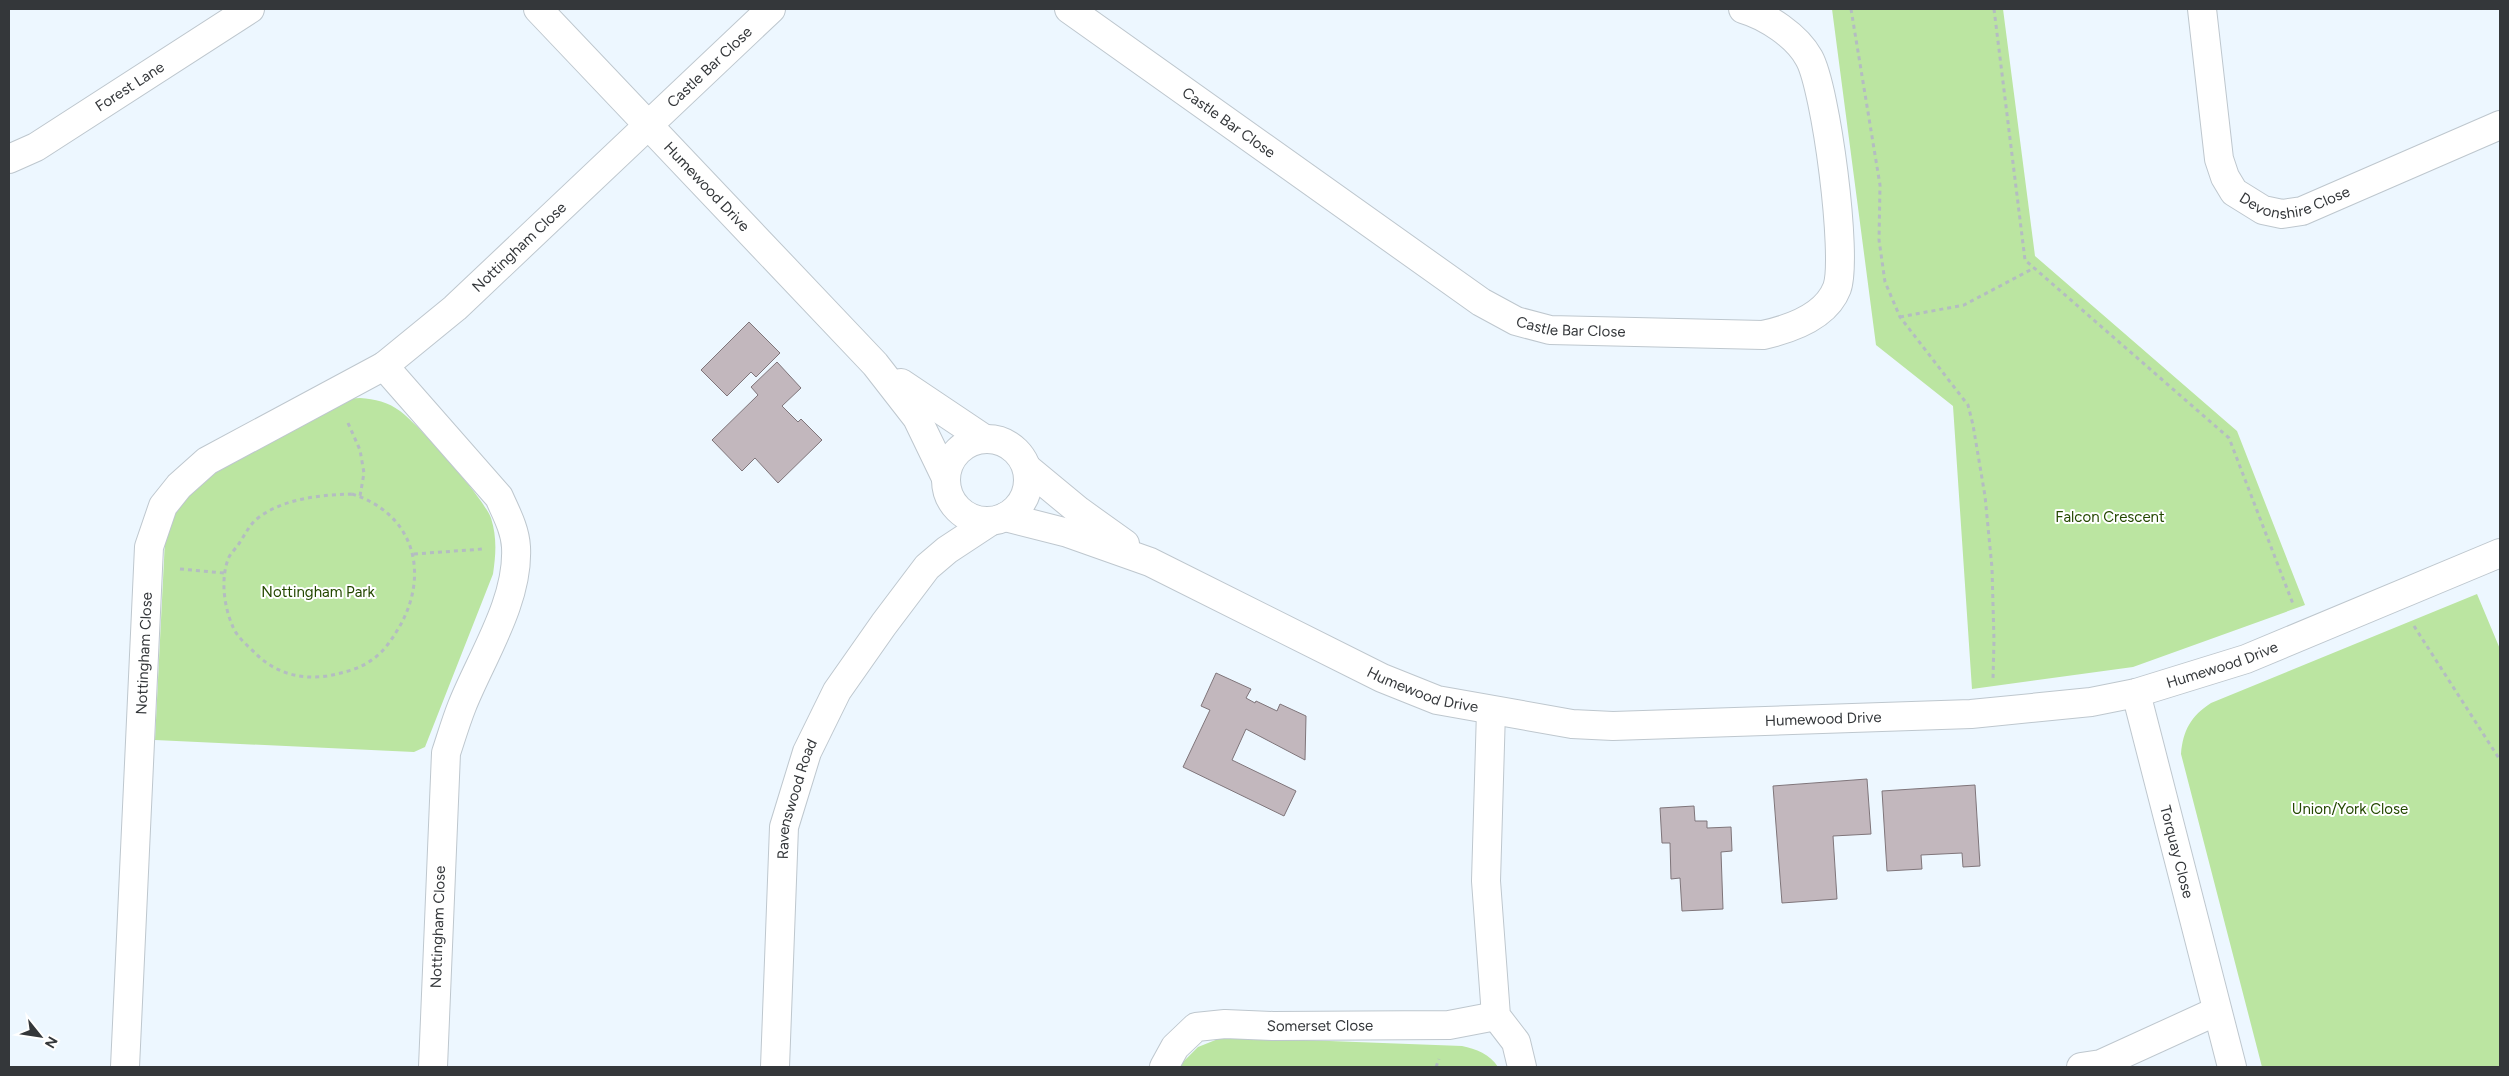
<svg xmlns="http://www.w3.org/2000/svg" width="2509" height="1076" font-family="Figtree,sans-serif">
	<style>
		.green { fill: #bbe5a1 }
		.building { fill: #c2b7bd; stroke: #7f757a }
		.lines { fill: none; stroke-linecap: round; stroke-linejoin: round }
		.minor-casing { stroke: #bec7ce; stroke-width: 30 }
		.path { stroke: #b4bcc2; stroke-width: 3; stroke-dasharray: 4 4; stroke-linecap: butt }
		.minor { stroke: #fff; stroke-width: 28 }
		.labels { text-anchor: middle; stroke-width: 4; stroke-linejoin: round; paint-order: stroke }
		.street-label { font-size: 15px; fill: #34373a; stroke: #fff }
		.park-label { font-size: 15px; fill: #244800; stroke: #fff }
	</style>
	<rect width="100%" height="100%" fill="#edf7ff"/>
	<path class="green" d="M1832 9H2003L2035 256 2237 431 2305 605 2133 667 1972 689 1953 406 1876 345Z
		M360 398C375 399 388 402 400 411 418 424 484 498 491 518 497 537 496 554 493 574L425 747 414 752 155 740 165 540 177 507 209 476 345 399Z
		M2477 594 2500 649V1067H2262L2181 754C2183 730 2191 716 2211 703Z
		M1223 1037 1462 1046C1476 1049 1490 1054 1498 1067H1178L1198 1047Z"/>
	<path class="building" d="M749 322 780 353 756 377 751 372 727 396 701 370Z
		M777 362 801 388 782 406 798 422 801 419 822 440 778 483 755 458 742 471 712 440 758 395 751 387Z
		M1216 673 1251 689 1246 698 1255 703 1256 701 1277 711 1280 704 1306 716 1305 760 1246 729 1232 760 1296 791 1284 816 1183 767 1210 710 1201 706Z
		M1867 779 1871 834 1833 836 1837 899 1782 903 1773 786Z
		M1975 785 1980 866 1963 867 1962 853 1921 855 1922 869 1887 871 1882 791Z
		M1694 806 1695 821H1707V828L1731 827 1732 851 1721 852 1723 909 1682 911 1680 878 1671 879 1670 843H1662L1660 808Z"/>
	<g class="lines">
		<g class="minor-casing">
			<g id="minor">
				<path id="s1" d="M538 9 875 364 917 418 945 476"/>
				<path id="s2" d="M1069 9 1481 302 1516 321 1550 330 1763 335C1790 329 1826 317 1837 288 1848 257 1826 88 1809 58 1797 36 1767 16 1743 9"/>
				<path id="s3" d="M2202 9 2219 159 2225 177 2234 192 2263 210 2282 214 2302 211 2500 125"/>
				<path id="s4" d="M9 159 36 147 250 9"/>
				<path d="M384 366 499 497C506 513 515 529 516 547 519 601 481 658 462 706 456 721 451 738 446 753L433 1067"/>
				<path d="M901 383 983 438"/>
				<circle cx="987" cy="480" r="41"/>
				<path d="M1027 468 1079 511 1125 544"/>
				<path id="s5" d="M1005 517 1068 533 1150 562 1382 678 1437 700 1572 724 1613 726 1971 714 2091 702 2136 693 2246 659 2500 553"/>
				<path id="s6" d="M2136 693 2232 1067"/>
				<path d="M1491 711 1486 881 1496 1016 1516 1042 1522 1067"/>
				<path id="s7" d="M125 1067 149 547 163 506 179 486 207 461 384 366 455 308 771 9"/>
				<path id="s8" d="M775 1067 784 827 807 752 837 691 884 624 927 567 947 550 991 521"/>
				<path id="s9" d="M1164 1067 1175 1047 1196 1027 1225 1024 1273 1026 1449 1025 1496 1016"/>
				<path d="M2081 1067 2101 1064 2217 1011"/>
			</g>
		</g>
		<path class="path" d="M1851 9 1880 185 1879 240 1885 282 1900 317 1968 405 1973 425 1985 496 1992 568 1994 640 1993 679
			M1994 9 2025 260 2229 438 2293 604
			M1900 317 1964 305 2034 268
			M348 423 360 450 364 473 360 496
			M352 494C412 513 430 570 401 624 394 636 385 651 373 659 360 669 343 673 327 676 300 680 275 673 255 653 248 646 237 637 233 627 224 607 220 578 229 557 232 552 237 547 240 542 246 533 250 524 258 518 284 498 321 495 352 494Z
			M414 554 483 549
			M180 569 224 573
			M2414 626 2500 760
			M1436 1067 1439 1059"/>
		<use href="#minor" class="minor"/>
	</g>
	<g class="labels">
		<g class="street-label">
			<text dy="5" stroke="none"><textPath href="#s7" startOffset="1270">Castle Bar Close</textPath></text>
			<text dy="5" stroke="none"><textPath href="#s4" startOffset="141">Forest Lane</textPath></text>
			<text dy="5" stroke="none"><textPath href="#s2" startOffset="196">Castle Bar Close</textPath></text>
			<text dy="5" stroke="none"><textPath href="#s1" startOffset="245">Humewood Drive</textPath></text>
			<text dy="5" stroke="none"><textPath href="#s3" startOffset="254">Devonshire Close</textPath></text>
			<text dy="5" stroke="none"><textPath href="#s7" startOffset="1008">Nottingham Close</textPath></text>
			<text dy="5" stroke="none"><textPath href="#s2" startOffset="601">Castle Bar Close</textPath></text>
			<text dy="5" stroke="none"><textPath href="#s7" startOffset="414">Nottingham Close</textPath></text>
			<text dy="5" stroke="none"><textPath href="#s5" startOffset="1264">Humewood Drive</textPath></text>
			<text dy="5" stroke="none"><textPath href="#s5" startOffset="454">Humewood Drive</textPath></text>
			<text dy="5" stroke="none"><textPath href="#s5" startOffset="859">Humewood Drive</textPath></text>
			<text dy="5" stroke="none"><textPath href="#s8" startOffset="270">Ravenswood Road</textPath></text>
			<text dy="5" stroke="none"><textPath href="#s6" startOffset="164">Torquay Close</textPath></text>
			<text transform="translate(438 927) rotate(-88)" y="5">Nottingham Close</text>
			<text dy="5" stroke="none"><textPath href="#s9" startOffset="176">Somerset Close</textPath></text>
		</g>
		<g class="park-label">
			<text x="2110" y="522">Falcon Crescent</text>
			<text x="318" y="597">Nottingham Park</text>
			<text x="2350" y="814">Union/York Close</text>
		</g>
	</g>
	<rect width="2509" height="1076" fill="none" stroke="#34373a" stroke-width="20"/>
	<g transform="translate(40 1036) rotate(120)" stroke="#ffffff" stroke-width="4" paint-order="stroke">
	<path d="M0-4L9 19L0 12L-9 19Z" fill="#34373a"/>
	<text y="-8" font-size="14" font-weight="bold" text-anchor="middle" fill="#34373a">N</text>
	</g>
</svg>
